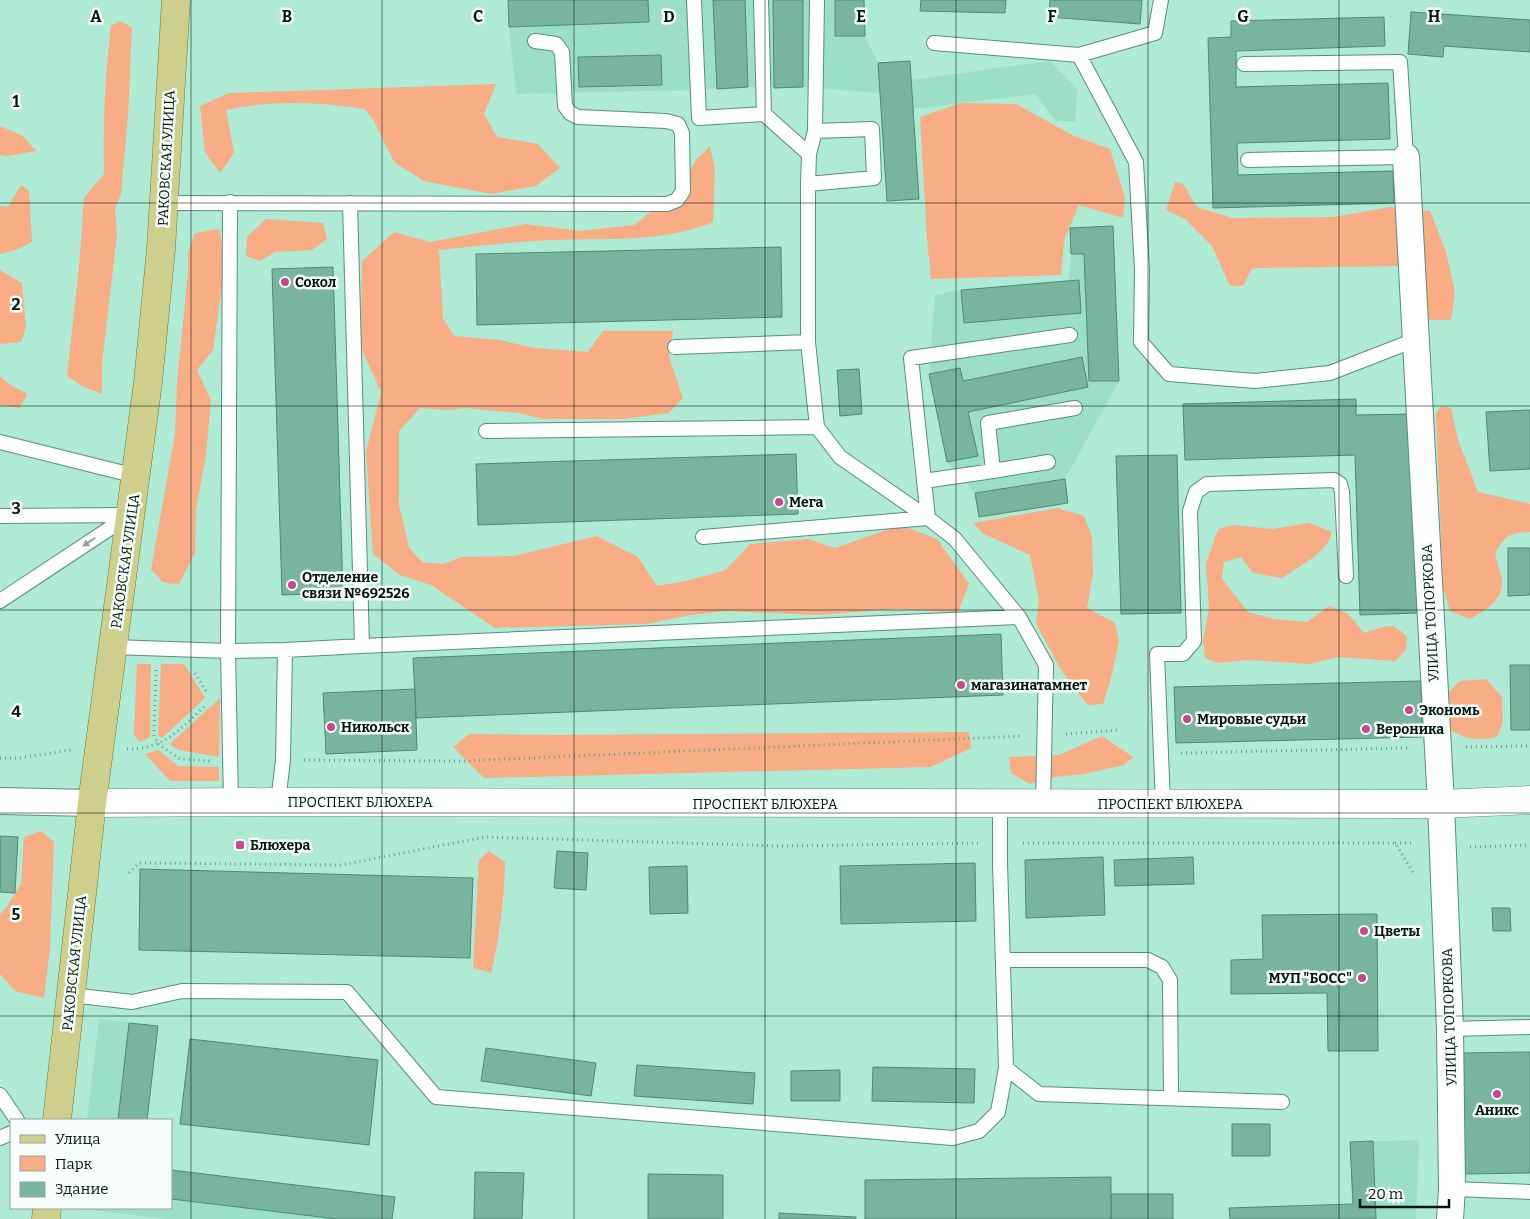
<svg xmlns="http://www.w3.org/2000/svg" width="1530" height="1219" font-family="Bitter,serif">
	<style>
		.built { fill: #9be0c6 }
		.green { fill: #f8ad84 }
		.building { fill: #79b49e; stroke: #4f8975 }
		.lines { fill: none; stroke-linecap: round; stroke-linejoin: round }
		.service-casing { stroke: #558f7b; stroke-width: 16 }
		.minor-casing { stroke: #558f7b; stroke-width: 28 }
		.secondary-casing { stroke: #558f7b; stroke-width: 29 }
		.primary-casing { stroke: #71792e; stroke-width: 29 }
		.path { stroke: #709e8d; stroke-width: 3; stroke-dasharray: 1 4; stroke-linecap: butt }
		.service { stroke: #fff; stroke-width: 14 }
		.minor { stroke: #fff; stroke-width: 26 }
		.secondary { stroke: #fff; stroke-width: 28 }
		.primary { stroke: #cecf8c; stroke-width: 28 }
		.oneway { fill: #99a29f }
		.grid { fill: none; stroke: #01160f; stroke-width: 1; stroke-opacity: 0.55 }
		.poi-dot { fill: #c9478f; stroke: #f8fefb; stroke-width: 2 }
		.labels { text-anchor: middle; stroke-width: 5; stroke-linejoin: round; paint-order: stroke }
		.street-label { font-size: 14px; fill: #01160f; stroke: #f8fefb }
		.poi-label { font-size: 14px; font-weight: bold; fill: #01160f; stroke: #f8fefb; text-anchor: start }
		.grid-label { font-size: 16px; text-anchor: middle; font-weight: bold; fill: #01160f; stroke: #f8fefb; stroke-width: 5; stroke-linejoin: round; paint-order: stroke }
	</style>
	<rect width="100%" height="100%" fill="#aeead4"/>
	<path class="built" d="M648 0H864L865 36 878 63 910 61 911 80 1050 61 1077 89 1075 122 1056 121 1035 94 913 109 919 199 887 201 880 93 803 87H748L691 90 516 94 509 27 649 22Z
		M1113 226 1119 381 1065 479 1068 503 979 517 975 493 947 462 929 374 935 295 961 290 1069 280 1071 254 1070 228Z
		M99 1019 158 1026 147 1120H87Z
		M1419 1140 1416 1219H1230L1229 1208 1352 1204 1350 1142Z
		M171 1170 395 1197 392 1219H164L76 1208H171Z"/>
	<path class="green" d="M119 21 132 27 128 114 121 194 115 208 117 235 102 363V394L82 386 67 376 79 267 84 198 104 174C103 122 105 77 111 26Z
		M496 84 484 114 497 137 538 144 560 168 536 186 491 194 424 181 394 162 374 121 365 109C320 102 271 100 226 110L234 153 220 173 205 152 200 106 229 93Z
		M961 103 1016 104 1074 136 1110 149 1125 198 1123 218 1079 205 1064 240 1061 275 931 279 927 238 920 117Z
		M0 126 23 136 36 151 6 156 0 155Z
		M710 146 715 169 713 222C663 243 603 238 550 240 513 242 476 246 439 250L443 318 454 336 500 340 534 348 588 352 603 331H673L669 357 683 398 669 413 623 419H543L519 413 466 408 447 410 420 408 399 431V505L409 548 422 562 443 564 462 557 514 556 597 536 638 557 657 586 686 581 726 570 750 544 808 539 835 548 901 525 937 539 969 584 958 612 894 609 817 615 727 611 690 615 647 624 495 628 431 585 400 575 373 554 366 452 381 392 361 348 362 261 394 232 430 242 526 224 580 231 634 225 684 186 695 161Z
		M1175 182 1183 184 1197 207 1232 218 1334 217 1390 207 1430 211 1446 252 1455 293 1451 320H1430L1403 318 1402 266 1257 268 1252 269 1243 286H1230L1212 246 1185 219 1166 210Z
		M21 185 29 191 32 242 16 250 0 254V206L8 207Z
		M266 219 323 223 327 239 312 250 275 252 260 261 246 256 247 237Z
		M219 229 225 265 213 350 197 370 211 400 206 455 196 509 195 553 179 584 164 583 151 570 175 434 177 383 188 273V253L195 233Z
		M0 270 22 283 26 327 21 342 0 344Z
		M0 376 9 384 27 394 20 408 0 405Z
		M1441 406 1451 408 1458 440 1478 492 1530 504V532C1508 533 1505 535 1495 554 1497 563 1501 573 1502 581 1503 601 1485 611 1470 619L1450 611 1443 588 1436 413Z
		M1058 508 1084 516 1092 537 1093 573 1087 608 1115 623 1119 642 1111 678 1103 704 1088 705 1072 686 1062 671 1036 624 1039 601 1030 555 984 534 973 523Z
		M1309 523 1332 532C1328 553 1299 566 1282 578L1253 573 1241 557 1224 562 1222 579 1248 612 1273 619 1307 622 1329 606 1348 614 1364 633C1385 627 1391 619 1407 637L1406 649 1396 661 1337 657 1310 664 1247 660 1218 663 1205 658 1203 641 1209 609 1206 564 1218 529 1234 525 1273 529Z
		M137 664H151L150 737 139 742 134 734Z
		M161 664H184L205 698 162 738 158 735Z
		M1486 679 1502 697 1503 722 1497 737C1473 741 1467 739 1446 728L1444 697 1460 681Z
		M220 698 219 757 179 750 170 744Z
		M969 732 971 748 931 767 484 778 453 747 469 734 558 735Z
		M1102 736 1133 757 1124 765 1084 774 1055 777 1030 784 1011 773 1009 757 1059 755Z
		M159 750 178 766 219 767V781H170L145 754Z
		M41 831 54 842 50 948 44 998 15 991 0 974V914L6 908 21 884 24 837Z
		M489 851 505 862C504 900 500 936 491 973L473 968 479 860Z"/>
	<path class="building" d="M508 0H648L649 22 509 27Z
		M713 0H745L748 87 717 89Z
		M773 0H803V87L774 88Z
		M835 0H864L865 36H835Z
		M921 0H1006L1005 13 920 11Z
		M1050 0H1142L1140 24 1049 17Z
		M1411 12 1530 20V52L1444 46 1443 57 1408 54Z
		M1384 17 1385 46 1236 51V87L1388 83 1390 139 1237 143 1238 175 1393 171 1394 203 1213 208 1208 38 1231 37V21Z
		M661 55 662 85 579 87 578 57Z
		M910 61 919 199 887 201 878 63Z
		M1113 226 1119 381H1089L1084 254H1071L1070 228Z
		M781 247 782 317 477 325 476 254Z
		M333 267 343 593 282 595 272 269Z
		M1079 280 1081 313 964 323 961 290Z
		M1082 357 1088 387 968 412 978 456 947 462 929 374 960 368 963 381Z
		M859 369 862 414 840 416 837 370Z
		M1356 399V415L1413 414 1418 613 1360 615 1355 455 1185 460 1183 404Z
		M1530 410V469L1490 471 1486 412Z
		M796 454 798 514 478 525 476 464Z
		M1177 455 1181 613 1121 614 1116 456Z
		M1065 479 1068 503 979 517 975 493Z
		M1508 548H1530V595L1508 596Z
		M1001 634 1003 695 416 718 413 658Z
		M1510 665H1530V730H1511Z
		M1421 681 1422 737 1176 743 1174 687Z
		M415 689 417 750 326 754 323 693Z
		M0 836 18 837 15 893 0 892Z
		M557 851 588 853 586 890 554 888Z
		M1103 857 1105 915 1026 918 1025 860Z
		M1193 857 1194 884 1115 886 1114 860Z
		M975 863 976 921 841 924 840 866Z
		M687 866 688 913 650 914 649 867Z
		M140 869 473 878 470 958 139 950Z
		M1492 908H1510L1511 931H1493Z
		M1377 914 1378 1051H1328L1327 993 1231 994V960L1263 959 1262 915Z
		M129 1023 158 1026 147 1120H118Z
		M190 1039 378 1060 369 1145 180 1124Z
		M486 1048 596 1063 591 1096 481 1081Z
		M1530 1052V1173L1464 1174 1463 1053Z
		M637 1065 755 1073 753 1104 634 1096Z
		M873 1067 975 1069 974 1103 872 1101Z
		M840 1070V1101H791V1071Z
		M1232 1124H1270V1156H1232Z
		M1373 1141 1376 1219H1230L1229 1208 1353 1204 1350 1142Z
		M171 1170 395 1197 392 1219H337L171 1199Z
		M475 1172 524 1173 522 1219H474Z
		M648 1174 723 1175V1219H648Z
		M1111 1177V1219H865V1180Z
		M1111 1194H1173V1219H1111Z
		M779 1213 856 1217V1219H779Z"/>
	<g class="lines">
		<g class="service-casing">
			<path id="service" d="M694 0 699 118 764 114
				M761 0 764 114 809 154 815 131
				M934 43 1079 55 1136 162 1142 270 1141 342 1169 374 1255 381 1330 373 1415 340
				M1079 55 1155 33 1161 0
				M1244 64 1400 62 1406 157 1248 160
				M808 184 874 178 872 129 815 131 817 0
				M230 202 228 651 231 802
				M164 203 667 204 677 200 683 191 682 133 678 124 666 121 578 117 570 113 565 106 562 52 556 44 535 41
				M808 342V184L809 154
				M675 347 808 342 817 427 840 457 928 518 955 539 1019 617 1046 665 1043 804
				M486 431 817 427
				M0 442 136 476
				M993 471 1048 462
				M924 481 993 471 988 423 1075 408
				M0 516 129 515
				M703 537 928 518 911 358 1070 335
				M0 601 130 515
				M362 646 1019 617
				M113 647 228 651 285 650 362 646 350 203
				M278 802 283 760 285 650
				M1163 804 1157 654H1183L1194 641 1190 511 1196 492 1207 484 1334 480 1340 484 1342 492 1346 576
				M1003 960H1148L1162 967 1170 980 1171 1098
				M71 995 132 1002 182 991 347 992 436 1097 953 1138 979 1131 998 1112 1006 1068 1000 862V805
				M1450 1029 1530 1027
				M1006 1068 1039 1094 1282 1102
				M0 1095 17 1120
				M0 1138 11 1133
				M1452 1189 1530 1192"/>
		</g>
		<g class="minor-casing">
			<path id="minor" d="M1406 157 1441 804 1450 1029 1452 1189 1450 1219
				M0 801 92 803"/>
		</g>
		<g class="secondary-casing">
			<path id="secondary" d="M92 803 278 802 1441 804 1530 800"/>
		</g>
		<g class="primary-casing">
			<path id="primary" d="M57 1120 92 803 148 382 161 249 176 0
				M46 1219 47 1208"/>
		</g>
		<path class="path" d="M156 670 154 735 158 744 180 759 210 761
			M195 673 206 691
			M1066 734 1118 730
			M1466 747 1530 746
			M127 749C164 750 181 728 206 705
			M1181 753 1410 748
			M0 758H19L71 750
			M304 760 463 761 1022 736
			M1023 843H1395L1414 874
			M1395 843H1414
			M1470 847 1530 845
			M129 873 139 863 341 865 485 837 783 846 979 843"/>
		<use href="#service" class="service"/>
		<use href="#minor" class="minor"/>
		<use href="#secondary" class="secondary"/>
		<use href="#primary" class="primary"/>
	</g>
	<defs><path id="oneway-solid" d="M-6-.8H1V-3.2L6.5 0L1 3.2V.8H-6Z" transform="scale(1.25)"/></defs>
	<use class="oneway" href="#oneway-solid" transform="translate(89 542) rotate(147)"/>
	<path class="grid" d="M191 0V1219M382 0V1219M574 0V1219M765 0V1219M956 0V1219M1148 0V1219M1339 0V1219M0 203H1530M0 406H1530M0 610H1530M0 813H1530M0 1016H1530"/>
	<g class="poi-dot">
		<circle cx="285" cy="282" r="5"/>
		<circle cx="779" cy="502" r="5"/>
		<circle cx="292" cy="585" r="5"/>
		<circle cx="961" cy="685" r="5"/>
		<circle cx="1409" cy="710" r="5"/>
		<circle cx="1187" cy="719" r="5"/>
		<circle cx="331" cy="727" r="5"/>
		<circle cx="1366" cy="729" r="5"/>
		<rect x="235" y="840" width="10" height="10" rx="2.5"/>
		<circle cx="1364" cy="931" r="5"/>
		<circle cx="1362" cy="978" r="5"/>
		<circle cx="1497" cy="1094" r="5"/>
	</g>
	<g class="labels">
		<g class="street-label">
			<text transform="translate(166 158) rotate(-87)" y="5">РАКОВСКАЯ УЛИЦА</text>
			<text transform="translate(125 561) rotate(-82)" y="5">РАКОВСКАЯ УЛИЦА</text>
			<text transform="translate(1430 613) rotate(-93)" y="5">УЛИЦА ТОПОРКОВА</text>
			<text x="360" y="807">ПРОСПЕКТ БЛЮХЕРА</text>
			<text x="765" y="809">ПРОСПЕКТ БЛЮХЕРА</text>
			<text x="1170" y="809">ПРОСПЕКТ БЛЮХЕРА</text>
			<text transform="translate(74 963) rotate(-84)" y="5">РАКОВСКАЯ УЛИЦА</text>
			<text transform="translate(1449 1017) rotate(-92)" y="5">УЛИЦА ТОПОРКОВА</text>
		</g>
		<g class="poi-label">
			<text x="295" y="287">Сокол</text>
			<text x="789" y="507">Мега</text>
			<text x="302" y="582">Отделение<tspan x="302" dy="16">связи №692526</tspan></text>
			<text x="971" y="690">магазинатамнет</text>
			<text x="1419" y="715">Экономь</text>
			<text x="1197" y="724">Мировые судьи</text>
			<text x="341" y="732">Никольск</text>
			<text x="1376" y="734">Вероника</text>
			<text x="250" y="850">Блюхера</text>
			<text x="1374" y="936">Цветы</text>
			<text x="1352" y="983" text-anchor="end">МУП "БОСС"</text>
			<text x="1497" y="1115" text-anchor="middle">Аникс</text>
		</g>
	</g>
	<g class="grid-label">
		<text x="96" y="22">A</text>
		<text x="287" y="22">B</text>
		<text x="478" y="22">C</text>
		<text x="669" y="22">D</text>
		<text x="861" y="22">E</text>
		<text x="1052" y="22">F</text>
		<text x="1243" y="22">G</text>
		<text x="1434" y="22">H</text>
		<text x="16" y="107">1</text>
		<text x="16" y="310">2</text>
		<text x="16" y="514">3</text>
		<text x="16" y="717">4</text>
		<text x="16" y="920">5</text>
	</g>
	<rect x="10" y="1119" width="162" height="90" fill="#f8fefb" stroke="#95a19d"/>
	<rect x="20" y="1135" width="25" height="8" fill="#cecf8c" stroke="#95a19d"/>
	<text x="55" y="1144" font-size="15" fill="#01160f">Улица</text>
	<rect x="20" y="1156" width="25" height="15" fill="#f8ad84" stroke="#95a19d"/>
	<text x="55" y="1169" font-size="15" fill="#01160f">Парк</text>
	<rect x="20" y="1182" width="25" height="15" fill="#79b49e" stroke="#95a19d"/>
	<text x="55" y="1194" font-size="15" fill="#01160f">Здание</text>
	<path d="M1360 1199v8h89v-8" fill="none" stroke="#01160f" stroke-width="2.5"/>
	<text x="1368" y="1199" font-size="15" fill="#01160f" stroke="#f8fefb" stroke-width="4" paint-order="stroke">20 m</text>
</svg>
